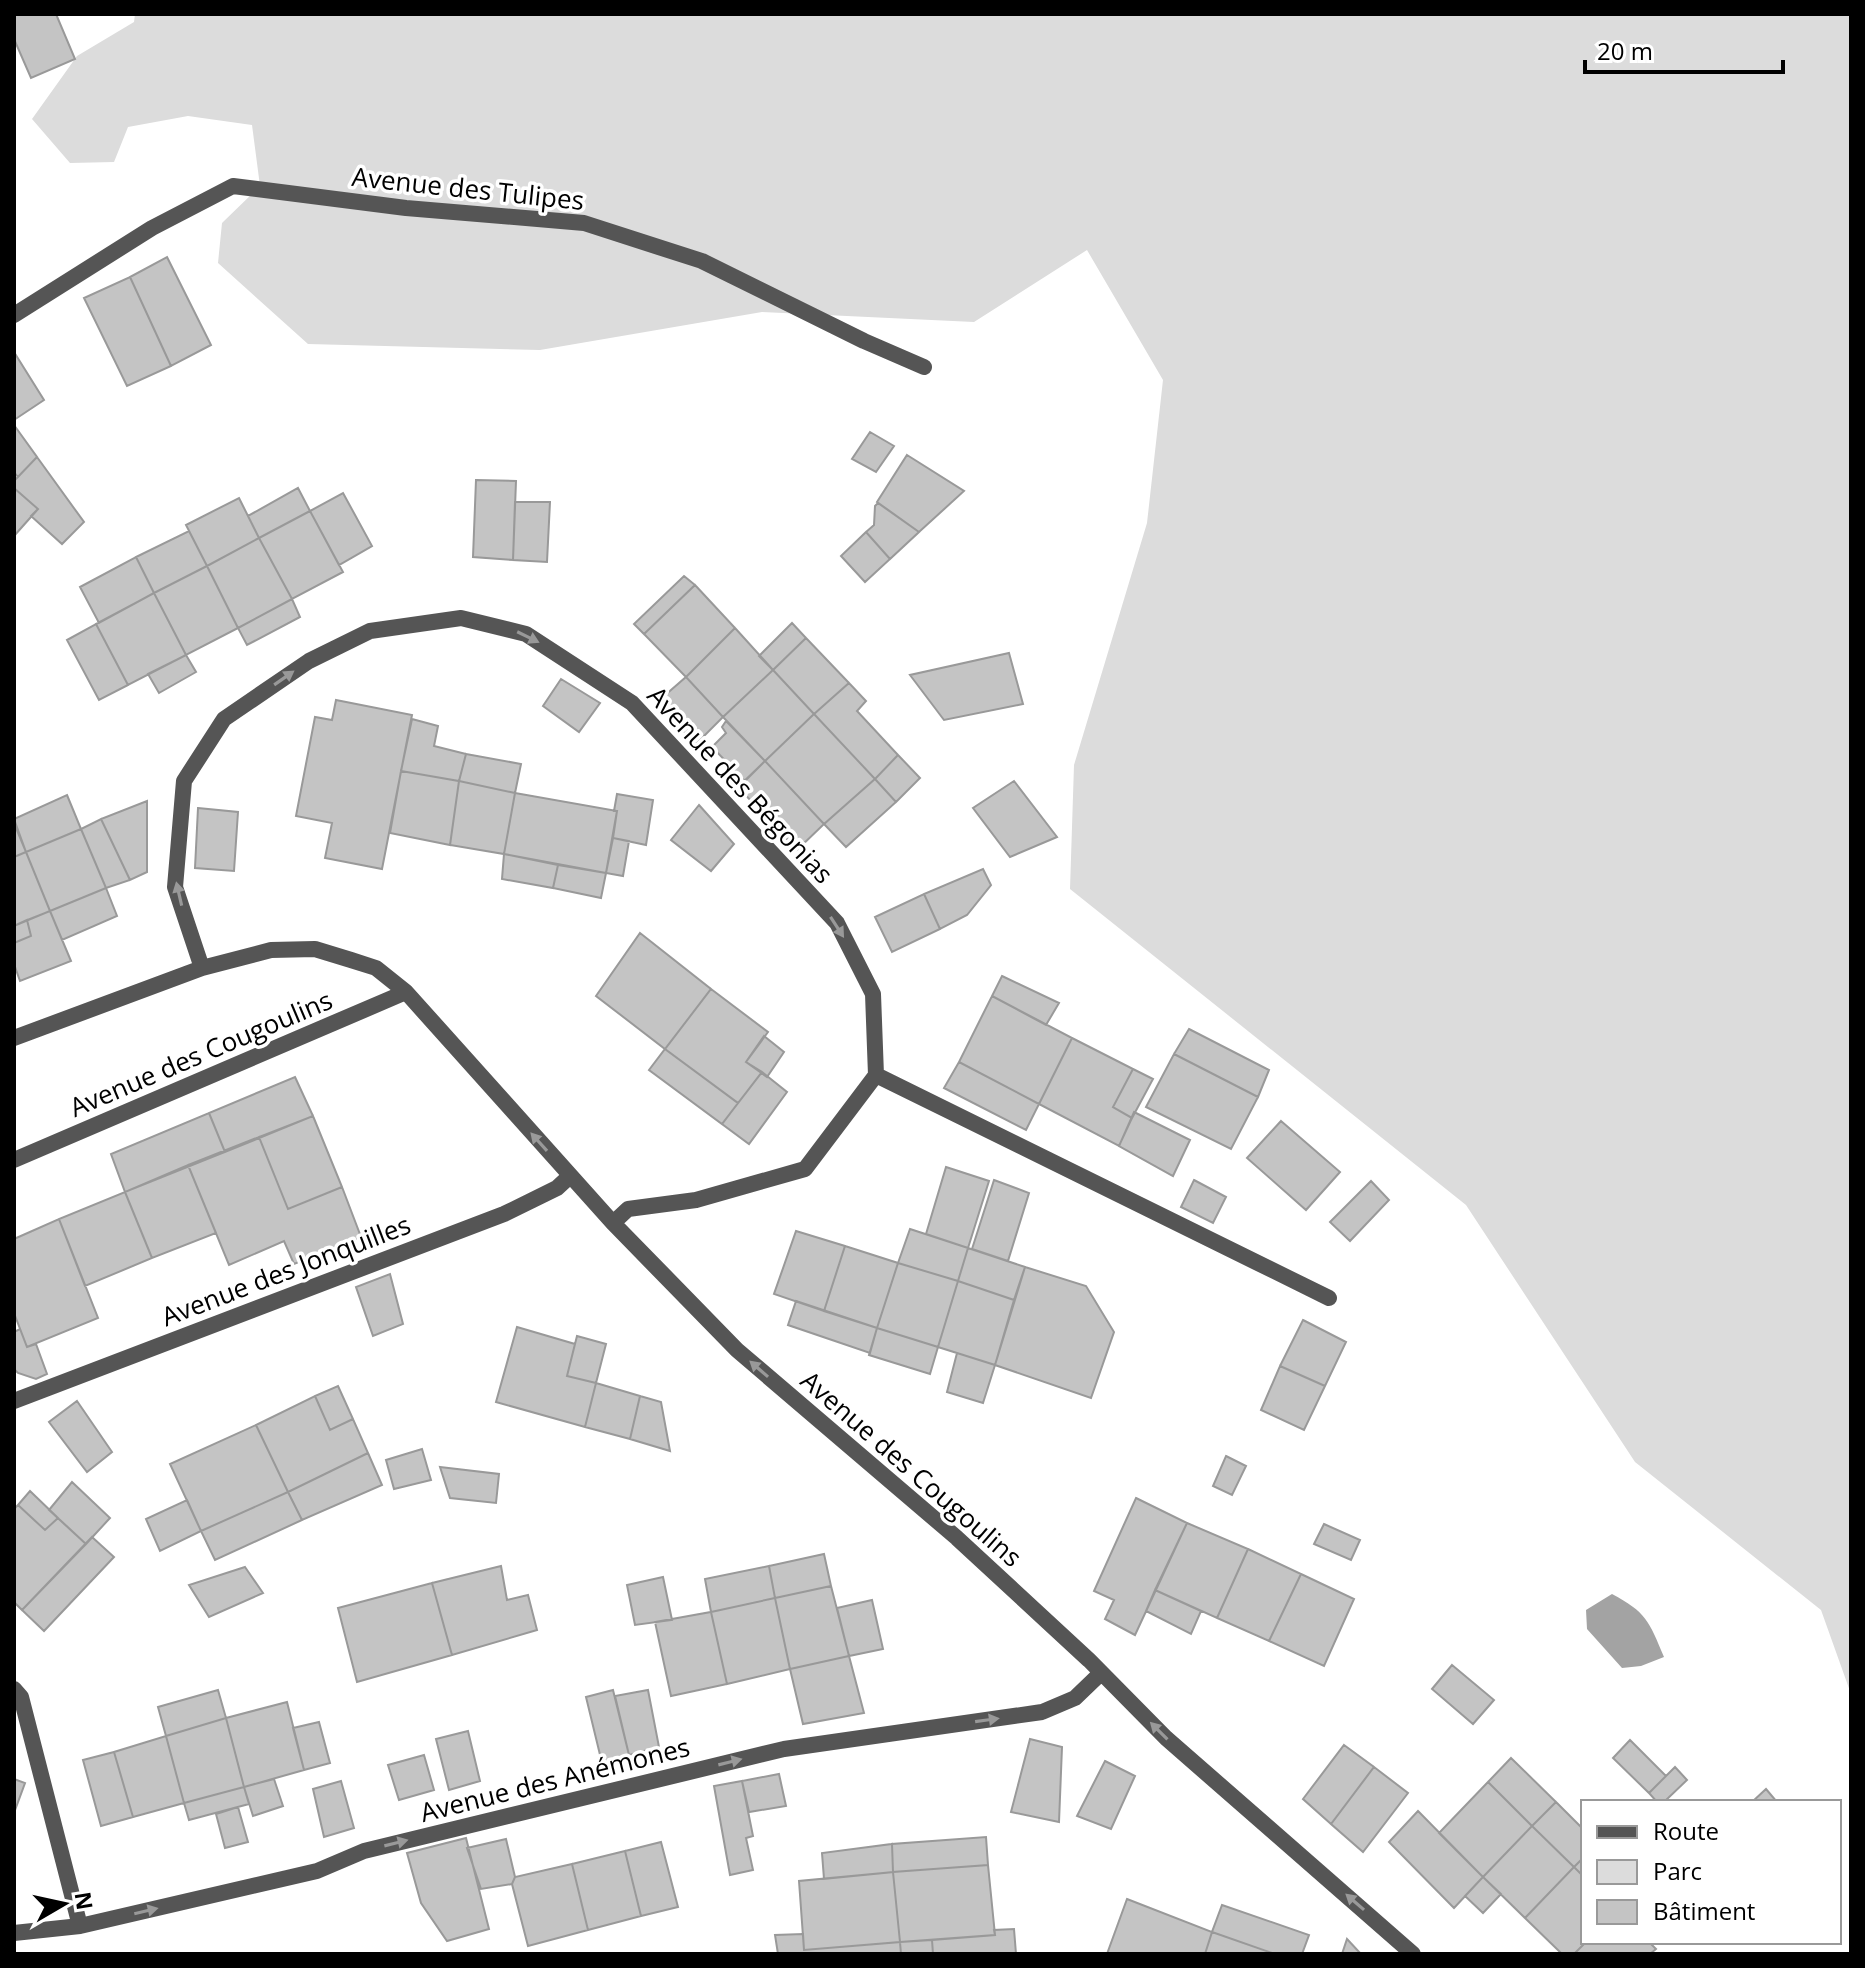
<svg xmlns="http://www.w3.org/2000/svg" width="1865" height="1968" font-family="'Open Sans',sans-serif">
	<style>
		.green { fill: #dcdcdc }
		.water { fill: #a3a3a3 }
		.building { fill: #c4c4c4; stroke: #999; stroke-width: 2 }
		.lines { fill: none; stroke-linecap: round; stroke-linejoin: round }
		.street { stroke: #555; stroke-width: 16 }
		.oneway { fill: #999 }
		.labels { text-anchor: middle; stroke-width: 7; stroke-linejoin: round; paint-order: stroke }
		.street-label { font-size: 26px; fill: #000; stroke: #fff }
	</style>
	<rect width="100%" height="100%" fill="#fff"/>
	<path class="green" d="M135 14H1851V1694L1821 1610 1635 1462 1466 1205 1070 889 1074 765 1147 523 1163 380 1087 250 974 322 762 312 540 350 308 344 218 263 222 223 260 186 252 125 188 116 128 127 114 162 70 163 32 119 77 56 134 22Z"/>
	<path class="water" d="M1612 1594C1646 1612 1649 1621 1664 1657L1641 1666 1622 1668 1587 1629 1586 1610Z"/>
	<path class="building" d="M14 14H56L75 59 31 78 14 39Z
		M167 257 211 345 171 366 130 277Z
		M130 277 171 366 127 386 84 298Z
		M14 352 44 400 14 420Z
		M14 425 37 457 18 477 14 472Z
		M870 432 894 446 876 472 852 459Z
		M907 455 964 491 919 532 877 502Z
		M37 457 84 522 62 544 31 516 38 509 14 488V481Z
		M476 480 516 481 513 560 473 557Z
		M14 488 38 509 14 536Z
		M298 488 310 511 259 538 248 516Z
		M343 493 372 546 339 565 310 511Z
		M239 498 259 538 207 566 186 525Z
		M515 502H550L547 562 513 560Z
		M878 503 919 532 890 559 866 532 874 525 875 506Z
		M310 511 343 572 292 599 259 538Z
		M189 531 207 566 154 593 136 557Z
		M866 532 890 559 865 582 841 556Z
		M259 538 292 599 238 628 207 566Z
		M136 557 154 593 99 623 80 587Z
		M207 566 238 628 186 655 154 593Z
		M684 576 695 585 644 634 634 624Z
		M695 585 735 628 686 677 644 634Z
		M154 593 186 655 128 685 96 624Z
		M292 599 300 617 247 645 238 628Z
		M792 623 806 638 773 670 759 656Z
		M96 624 128 685 99 700 67 640Z
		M735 628 773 670 723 717 686 677Z
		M806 638 849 683 814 714 773 670Z
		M1009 653 1023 704 944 720 910 675Z
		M186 655 196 672 159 693 148 674Z
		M773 670 814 714 765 761 723 717Z
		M686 677 723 717 696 744 656 703Z
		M561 679 600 703 579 732 543 706Z
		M849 683 866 701 857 711 898 755 875 779 814 714Z
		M336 700 412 715 382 869 325 858 332 823 296 816 315 717 332 720Z
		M814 714 875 779 824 824 765 761Z
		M412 719 438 726 434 746 466 754 459 781 401 771Z
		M726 721 765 761 745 781 712 747 726 733 722 727Z
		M466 754 521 764 515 793 459 781Z
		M898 755 920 778 896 802 875 779Z
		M765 761 824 824 797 850 738 787Z
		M401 771 459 781 450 845 390 833Z
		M875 779 896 802 846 847 824 824Z
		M459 781 515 793 504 854 450 845Z
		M1014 781 1057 837 1010 857 973 808Z
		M515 793 617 811 606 873 504 854Z
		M617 794 653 800 646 845 613 838 617 811H614Z
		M67 795 81 829 26 852 14 819Z
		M147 801V872L130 880 101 819Z
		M699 805 734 844 711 871 671 840Z
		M198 808 238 812 234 871 195 868Z
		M101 819 130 880 106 888 81 829Z
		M14 823 26 852 14 857Z
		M81 829 106 888 50 911 26 852Z
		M613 838 629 841 623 876 606 873Z
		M26 852 50 911 14 926V857Z
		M504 854 558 865 553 888 502 879Z
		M558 865 606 873 601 898 553 888Z
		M983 869 991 885 967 915 940 929 924 894Z
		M106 888 117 916 62 940 50 911Z
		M924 894 940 929 892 952 875 917Z
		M50 911 71 961 20 981 14 964V943L31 936 27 920Z
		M27 920 31 936 14 943V926Z
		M640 933 711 989 665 1049 596 996Z
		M1002 976 1059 1003 1046 1025 992 996Z
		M711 989 768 1032 746 1062 762 1072 738 1103 665 1049Z
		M992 996 1072 1038 1039 1104 959 1062Z
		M1189 1029 1269 1070 1258 1097 1174 1054Z
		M764 1036 784 1052 767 1077 746 1062Z
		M1072 1038 1133 1069 1113 1107 1132 1118 1119 1146 1039 1104Z
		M665 1049 738 1103 722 1124 649 1070Z
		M1174 1054 1258 1097 1231 1149 1146 1107Z
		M959 1062 1039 1104 1026 1130 944 1088Z
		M1133 1069 1153 1079 1132 1118 1113 1107Z
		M762 1072 787 1092 749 1144 722 1124Z
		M295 1077 313 1116 225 1152 209 1113Z
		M1134 1112 1190 1140 1173 1176 1119 1146Z
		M209 1113 225 1152 125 1192 111 1154Z
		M313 1116 342 1187 288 1209 259 1137Z
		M1281 1121 1340 1172 1306 1210 1247 1158Z
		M259 1137 288 1209 342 1187 361 1237 294 1264 284 1241 229 1265 188 1165Z
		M188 1165 216 1233 152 1258 125 1192Z
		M946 1167 989 1181 968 1248 926 1234Z
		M994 1180 1029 1193 1008 1261 972 1249Z
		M1194 1180 1226 1197 1213 1223 1181 1207Z
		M1371 1181 1389 1200 1350 1241 1330 1222Z
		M125 1192 152 1258 85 1286 59 1219Z
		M59 1219 98 1318 27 1347 14 1313V1239Z
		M910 1229 968 1248 958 1281 898 1263Z
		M796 1231 845 1246 824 1311 774 1294Z
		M845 1246 898 1263 877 1328 824 1311Z
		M968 1248 1025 1267 1014 1300 958 1281Z
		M898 1263 958 1281 938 1347 877 1328Z
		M1025 1267 1086 1286 1114 1332 1091 1398 995 1365Z
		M390 1274 403 1324 373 1336 356 1287Z
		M958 1281 1014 1300 995 1365 938 1347Z
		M796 1301 877 1328 870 1353 788 1325Z
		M1303 1320 1346 1342 1325 1386 1280 1366Z
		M517 1327 575 1344 567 1376 596 1383 585 1427 496 1402Z
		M877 1328 938 1347 930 1374 869 1355Z
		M20 1329 27 1347 36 1344 47 1374 36 1379 18 1373 14 1369V1332Z
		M577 1336 606 1344 596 1383 567 1376Z
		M957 1353 995 1365 983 1403 947 1392Z
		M1280 1366 1325 1386 1304 1430 1261 1410Z
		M596 1383 640 1396 630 1439 585 1427Z
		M338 1386 353 1419 330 1430 315 1396Z
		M315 1396 330 1430 353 1419 368 1453 288 1492 256 1425Z
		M640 1396 661 1402 670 1451 630 1439Z
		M77 1401 112 1452 87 1472 49 1422Z
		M256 1425 288 1492 201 1531 170 1464Z
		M422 1449 431 1480 394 1489 386 1460Z
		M368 1453 382 1485 302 1520 288 1492Z
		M1226 1456 1246 1466 1232 1495 1213 1486Z
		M440 1467 499 1474 496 1503 450 1498Z
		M72 1482 110 1518 86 1544 49 1510Z
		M30 1491 58 1518 45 1530 18 1505Z
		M288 1492 302 1520 215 1560 201 1531Z
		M1136 1498 1187 1523 1135 1635 1105 1619 1114 1600 1094 1591Z
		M187 1500 201 1531 160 1551 146 1519Z
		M18 1505 45 1530 58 1518 86 1544 22 1610 14 1602V1509Z
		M1187 1523 1248 1549 1217 1618 1155 1590Z
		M1324 1524 1360 1540 1351 1560 1314 1544Z
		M92 1537 114 1557 44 1631 22 1610Z
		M1248 1549 1301 1574 1269 1641 1217 1618Z
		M824 1554 831 1586 775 1598 769 1566Z
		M501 1566 507 1600 528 1595 537 1630 452 1655 432 1583Z
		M769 1566 775 1598 711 1612 705 1579Z
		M245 1567 263 1593 209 1617 189 1585Z
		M1301 1574 1354 1599 1324 1666 1269 1641Z
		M663 1577 672 1620 635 1625 627 1585Z
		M432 1583 452 1655 357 1682 338 1608Z
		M831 1586 849 1656 790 1669 775 1598Z
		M1155 1590 1201 1611 1191 1634 1146 1611Z
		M775 1598 790 1669 727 1684 711 1612Z
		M872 1600 883 1649 849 1656 837 1608Z
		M711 1612 727 1684 671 1696 655 1622Z
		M849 1656 864 1713 803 1724 790 1669Z
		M1452 1665 1494 1700 1473 1724 1432 1689Z
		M218 1690 226 1718 166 1736 158 1707Z
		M613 1690 629 1755 602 1763 586 1697Z
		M648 1690 659 1747 629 1755 615 1696Z
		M287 1702 304 1770 244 1787 226 1718Z
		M226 1718 244 1787 184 1803 166 1736Z
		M319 1722 330 1763 304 1770 293 1728Z
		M468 1731 480 1781 449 1790 436 1739Z
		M166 1736 184 1803 133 1817 114 1752Z
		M1030 1739 1062 1747 1059 1822 1011 1812Z
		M1630 1740 1666 1776 1649 1793 1613 1758Z
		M1344 1745 1374 1767 1331 1824 1303 1799Z
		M114 1752 133 1817 101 1826 83 1760Z
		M424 1755 434 1790 399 1800 388 1765Z
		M1511 1758 1556 1802 1532 1826 1488 1782Z
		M1105 1761 1135 1776 1111 1829 1077 1816Z
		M1374 1767 1408 1793 1363 1852 1331 1824Z
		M1675 1767 1687 1780 1664 1802H1657L1649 1793Z
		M779 1774 786 1806 749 1812 742 1781Z
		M14 1779 25 1783 14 1813Z
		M274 1779 283 1806 253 1816 244 1787Z
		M341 1781 354 1828 324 1837 313 1789Z
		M742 1781 753 1836 746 1838 753 1870 730 1875 714 1786Z
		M1488 1782 1532 1826 1483 1877 1439 1833Z
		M244 1787 249 1804 189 1820 184 1803Z
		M1766 1789 1777 1802H1752Z
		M1556 1802 1583 1829V1858L1574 1867 1532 1826Z
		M238 1807 248 1842 225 1848 216 1814Z
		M1418 1811 1483 1877 1454 1908 1389 1842Z
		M1532 1826 1574 1867 1525 1918 1483 1877Z
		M986 1837 988 1865 893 1872 892 1844Z
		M466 1838 489 1929 447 1941 421 1903 407 1853Z
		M506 1839 515 1877 512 1884 481 1889 467 1848Z
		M661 1842 678 1907 641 1916 625 1851Z
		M892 1844 893 1872 824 1879 822 1853Z
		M625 1851 641 1916 588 1930 572 1864Z
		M1583 1858V1876L1574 1867Z
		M572 1864 588 1930 528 1946 512 1884 515 1877Z
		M988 1865 995 1935 900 1942 893 1872Z
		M1574 1867 1583 1876V1942H1586L1574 1954H1562L1525 1918Z
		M893 1872 900 1942 804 1950 799 1881Z
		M1483 1877 1501 1894 1483 1913 1465 1896Z
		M1127 1899 1212 1932 1205 1954H1107Z
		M1222 1905 1309 1935 1302 1954H1275L1212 1932Z
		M1014 1929 1016 1954H933L932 1940 995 1935 994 1930Z
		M1212 1932 1275 1954H1205Z
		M803 1934 804 1950 900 1942 901 1954H778L775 1935Z
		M1347 1939 1361 1954H1342Z
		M932 1940 933 1954H901L900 1942Z
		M1586 1942H1649L1656 1949 1650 1954H1574Z"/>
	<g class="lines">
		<path class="street" d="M14 315 152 228 233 186 406 208 584 223 702 261 864 341 924 367
			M202 968 175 887 184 781 224 719 309 661 370 631 461 618 526 634 632 703 837 923 873 994 876 1075 805 1169 696 1200 628 1209 613 1223
			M14 1038 202 968 271 950 315 949 351 960 376 968 406 992 613 1223 737 1350 957 1538 1089 1660 1166 1738 1413 1954
			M876 1075 1329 1298
			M14 1160 406 992
			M14 1401 504 1214 557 1188 570 1176
			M14 1689 21 1697 80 1926
			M14 1933 80 1926 317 1871 364 1851 784 1749 1042 1712 1075 1698 1101 1673"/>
	</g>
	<defs><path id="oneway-solid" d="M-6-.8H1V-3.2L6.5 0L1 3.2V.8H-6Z" transform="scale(2)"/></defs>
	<g class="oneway">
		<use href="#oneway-solid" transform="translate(528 637) rotate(26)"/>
		<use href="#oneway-solid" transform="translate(284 678) rotate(-35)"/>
		<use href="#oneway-solid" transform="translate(179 894) rotate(-103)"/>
		<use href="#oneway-solid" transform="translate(837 927) rotate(57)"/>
		<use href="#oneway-solid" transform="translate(539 1142) rotate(-132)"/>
		<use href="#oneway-solid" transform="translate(759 1369) rotate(-139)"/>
		<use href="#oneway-solid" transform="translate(987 1720) rotate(-8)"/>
		<use href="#oneway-solid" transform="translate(1159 1731) rotate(-135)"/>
		<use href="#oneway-solid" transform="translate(730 1762) rotate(-14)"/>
		<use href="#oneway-solid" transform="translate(396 1843) rotate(-14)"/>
		<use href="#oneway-solid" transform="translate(1355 1902) rotate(-139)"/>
		<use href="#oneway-solid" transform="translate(146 1911) rotate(-13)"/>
	</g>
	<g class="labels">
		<g class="street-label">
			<text transform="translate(468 189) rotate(6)" y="9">Avenue des Tulipes</text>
			<text transform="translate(740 785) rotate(47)" y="9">Avenue des Bégonias</text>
			<text transform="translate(201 1054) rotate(-23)" y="9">Avenue des Cougoulins</text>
			<text transform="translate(286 1271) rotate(-21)" y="9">Avenue des Jonquilles</text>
			<text transform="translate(911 1469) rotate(41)" y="9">Avenue des Cougoulins</text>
			<text transform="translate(555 1780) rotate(-14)" y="9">Avenue des Anémones</text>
		</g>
	</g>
	<rect width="1865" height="1968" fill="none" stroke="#000000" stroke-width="32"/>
	<rect x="1581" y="1800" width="260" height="144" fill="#ffffff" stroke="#999999" stroke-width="2"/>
	<rect x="1597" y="1826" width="40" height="12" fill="#555555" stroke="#999999" stroke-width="2"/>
	<text x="1653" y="1840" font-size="24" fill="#000000">Route</text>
	<rect x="1597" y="1860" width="40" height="24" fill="#dcdcdc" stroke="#999999" stroke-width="2"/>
	<text x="1653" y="1880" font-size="24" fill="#000000">Parc</text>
	<rect x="1597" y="1900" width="40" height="24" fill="#c4c4c4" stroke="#999999" stroke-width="2"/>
	<text x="1653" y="1920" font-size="24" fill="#000000">Bâtiment</text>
	<g transform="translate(64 1904) rotate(81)" stroke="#ffffff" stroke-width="6" paint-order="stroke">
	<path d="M0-6L14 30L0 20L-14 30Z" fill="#000000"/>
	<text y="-12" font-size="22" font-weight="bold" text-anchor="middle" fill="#000000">N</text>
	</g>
	<path d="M1585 60v12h198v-12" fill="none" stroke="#000000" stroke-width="4"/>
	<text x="1597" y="60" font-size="24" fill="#000000" stroke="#ffffff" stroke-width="6" paint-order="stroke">20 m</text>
</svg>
